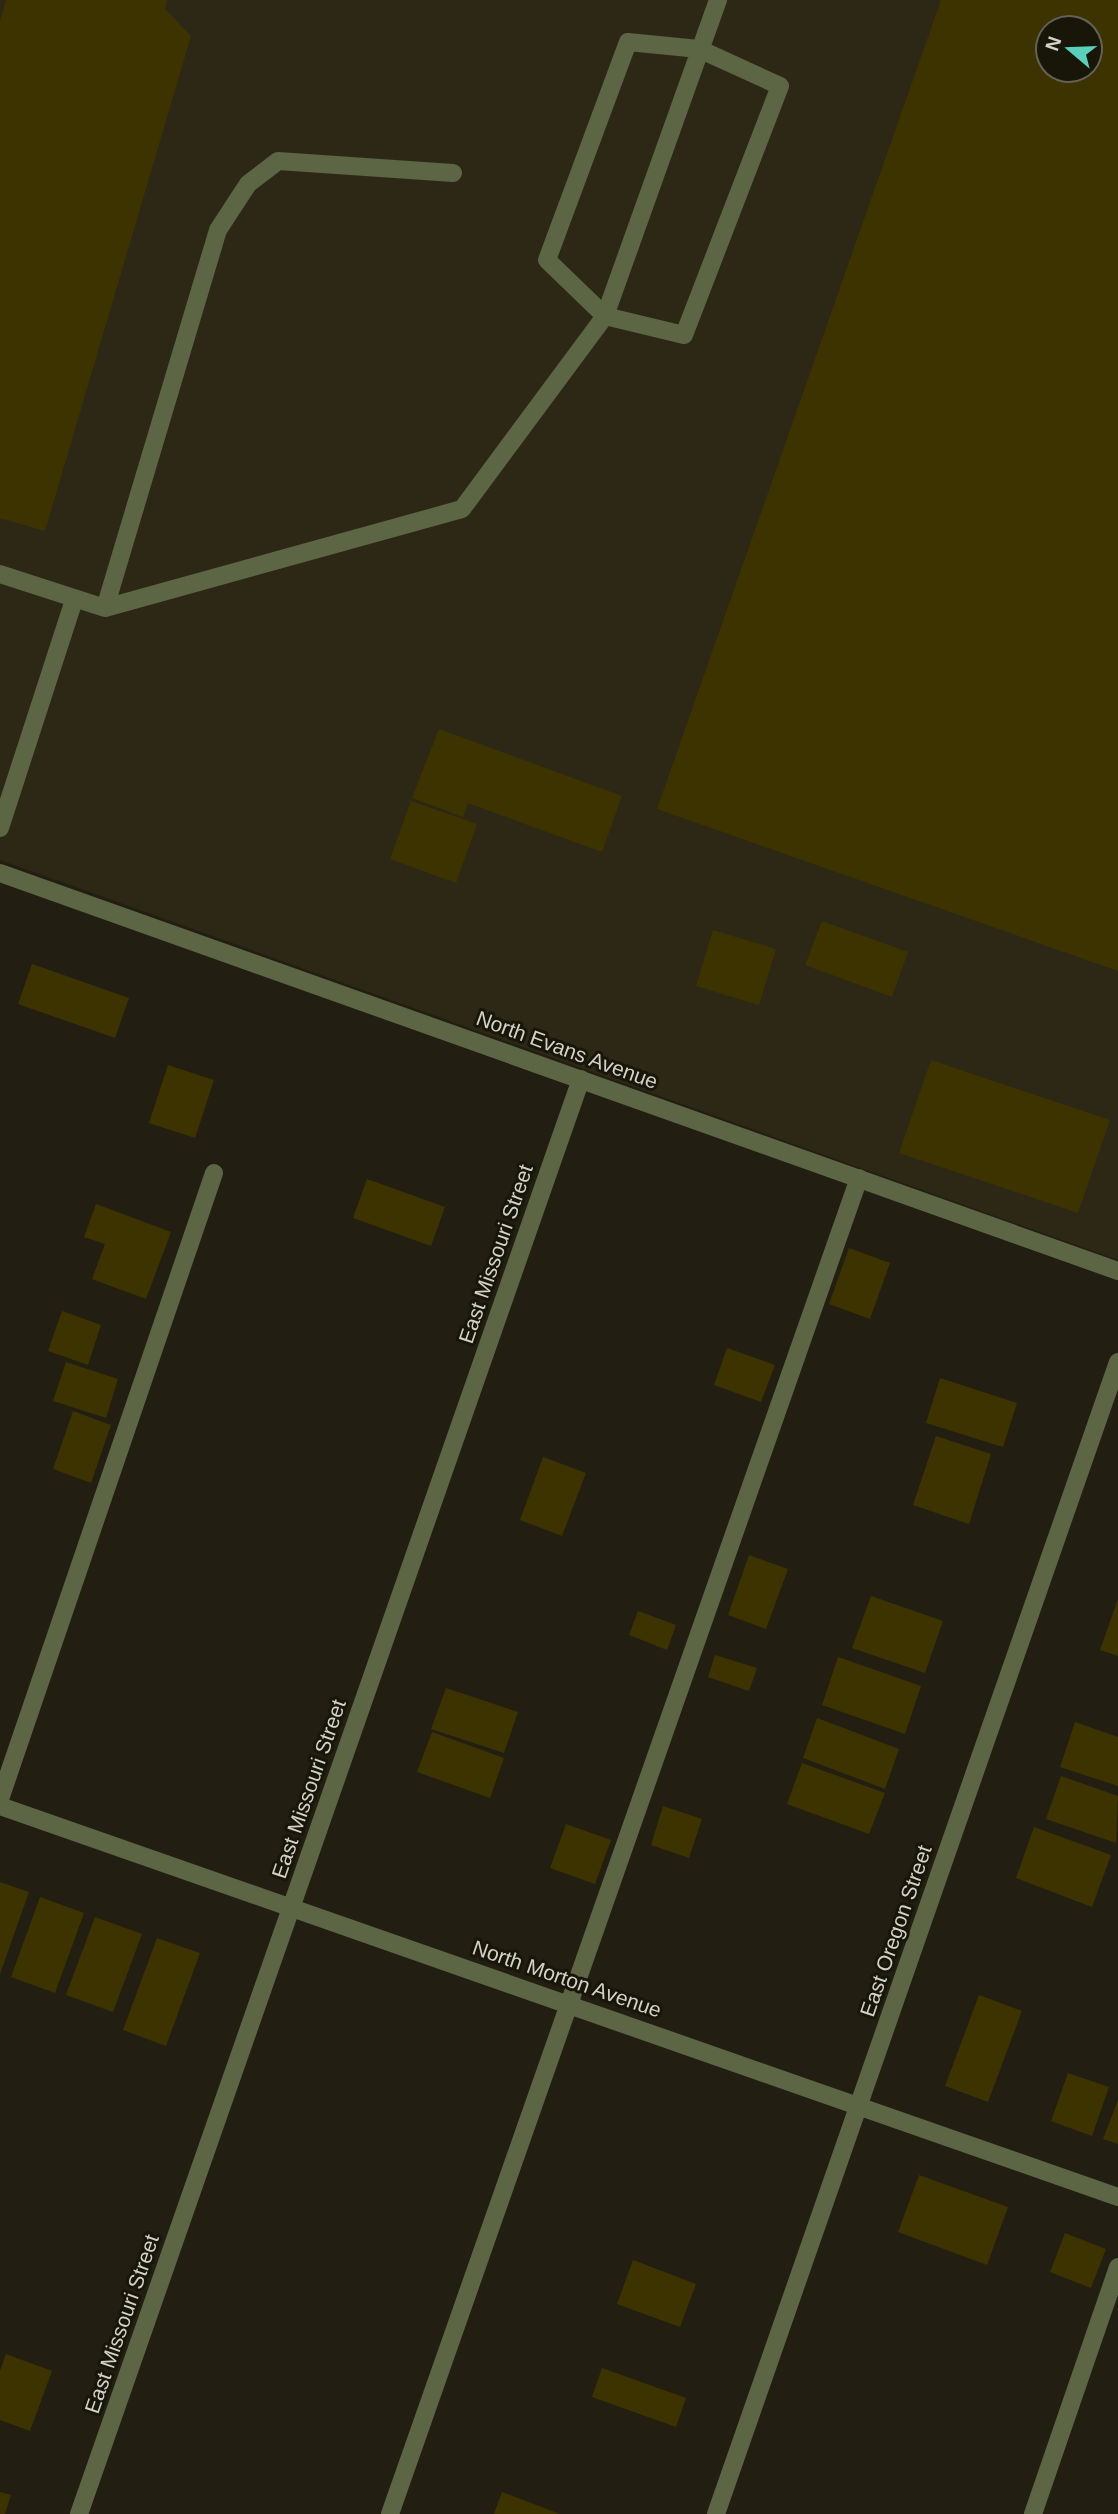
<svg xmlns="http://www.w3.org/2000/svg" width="1118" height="2514" font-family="Helvetica,sans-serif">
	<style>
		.built { fill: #2d2815; fill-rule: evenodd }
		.building { fill: #3d3300; fill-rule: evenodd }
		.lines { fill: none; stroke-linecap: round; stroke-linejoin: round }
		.minor { stroke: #5c6544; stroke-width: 18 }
		.labels { text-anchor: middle; stroke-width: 6; stroke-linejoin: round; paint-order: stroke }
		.street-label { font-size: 21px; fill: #d3d2c9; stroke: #181609 }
	</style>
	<rect width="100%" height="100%" fill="#221f12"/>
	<path class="built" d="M0 0H1118V1260L0 860ZM1048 28H1090V70H1048Z"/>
	<path class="building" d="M6 0H167L165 9 191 36 45 531 0 518V21Z
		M941 0H1118V971L657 809ZM1048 28H1090V70H1048Z
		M439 729 622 796 602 852 468 803 463 817 412 798Z
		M411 801 477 824 456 883 390 859Z
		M822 921 908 952 892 997 805 965Z
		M713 930 776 949 759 1005 696 986Z
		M32 964 129 998 115 1038 18 1004Z
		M931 1060 1110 1120 1078 1213 899 1153Z
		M168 1065 214 1080 195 1138 149 1123Z
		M367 1179 445 1207 431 1246 353 1218Z
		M96 1204 171 1232 146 1299 92 1279 105 1244 84 1237Z
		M849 1248 890 1263 870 1319 829 1304Z
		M62 1311 101 1325 88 1365 48 1351Z
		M727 1348 775 1365 761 1402 714 1385Z
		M66 1362 118 1379 106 1418 53 1401Z
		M940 1378 1017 1403 1003 1447 926 1423Z
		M73 1411 111 1425 91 1483 53 1469Z
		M936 1436 991 1454 969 1524 913 1505Z
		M543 1457 586 1473 562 1536 520 1520Z
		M749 1555 788 1569 766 1629 728 1615Z
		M871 1596 943 1621 925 1673 852 1648Z
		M1118 1599V1656L1100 1650Z
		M638 1611 676 1625 667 1650 629 1635Z
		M715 1655 757 1668 749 1691 708 1677Z
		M838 1657 921 1686 905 1734 822 1705Z
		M446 1688 518 1712 504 1753 431 1729Z
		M817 1718 899 1749 885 1789 803 1758Z
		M1075 1722 1118 1737V1786L1060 1767Z
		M432 1732 504 1758 490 1798 417 1772Z
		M802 1763 885 1793 869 1834 787 1804Z
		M1061 1776 1118 1796 1116 1843 1046 1819Z
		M663 1806 702 1819 689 1858 651 1845Z
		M566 1824 611 1840 595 1884 550 1868Z
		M1034 1827 1111 1855 1092 1907 1016 1878Z
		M0 1882 29 1892 0 1974Z
		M40 1897 84 1913 55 1993 11 1977Z
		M95 1917 142 1934 113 2012 66 1995Z
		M157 1938 200 1953 166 2046 123 2030Z
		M979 1995 1022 2011 988 2102 945 2086Z
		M1068 2073 1109 2087 1092 2136 1051 2121Z
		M1118 2100V2144L1103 2139Z
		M919 2175 1008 2207 987 2265 898 2232Z
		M1065 2233 1106 2249 1091 2288 1050 2272Z
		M633 2260 696 2284 680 2327 617 2304Z
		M6 2354 52 2371 30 2431 0 2420V2371Z
		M602 2368 686 2398 676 2427 592 2397Z
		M0 2492 11 2495 5 2514H0Z
		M502 2492 560 2514H494Z"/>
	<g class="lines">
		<path class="minor" d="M628 42 699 49 780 86 684 335 605 316 547 260Z
			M0 574 105 608 462 509 605 316 718 0
			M105 608 218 230 248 184 278 161 453 173
			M0 828 74 600
			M0 873 1118 1271
			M0 1799 214 1173
			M0 1806 1118 2197
			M79 2514 581 1079
			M390 2514 859 1178
			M716 2514 1118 1362
			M1033 2514 1118 2267"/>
	</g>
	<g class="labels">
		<g class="street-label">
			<text transform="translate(567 1050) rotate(20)" y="7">North Evans Avenue</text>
			<text transform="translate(496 1254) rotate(-71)" y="7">East Missouri Street</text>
			<text transform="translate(309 1789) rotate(-71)" y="7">East Missouri Street</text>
			<text transform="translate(896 1931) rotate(-71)" y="7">East Oregon Street</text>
			<text transform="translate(567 1979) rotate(19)" y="7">North Morton Avenue</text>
			<text transform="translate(122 2324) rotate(-71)" y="7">East Missouri Street</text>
		</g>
	</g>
	<g transform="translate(1069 49) rotate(289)"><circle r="33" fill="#181609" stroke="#636156" stroke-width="2"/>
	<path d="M0-5L12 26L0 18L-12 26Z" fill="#5bcebc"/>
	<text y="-10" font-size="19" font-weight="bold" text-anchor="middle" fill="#d3d2c9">N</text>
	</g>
</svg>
